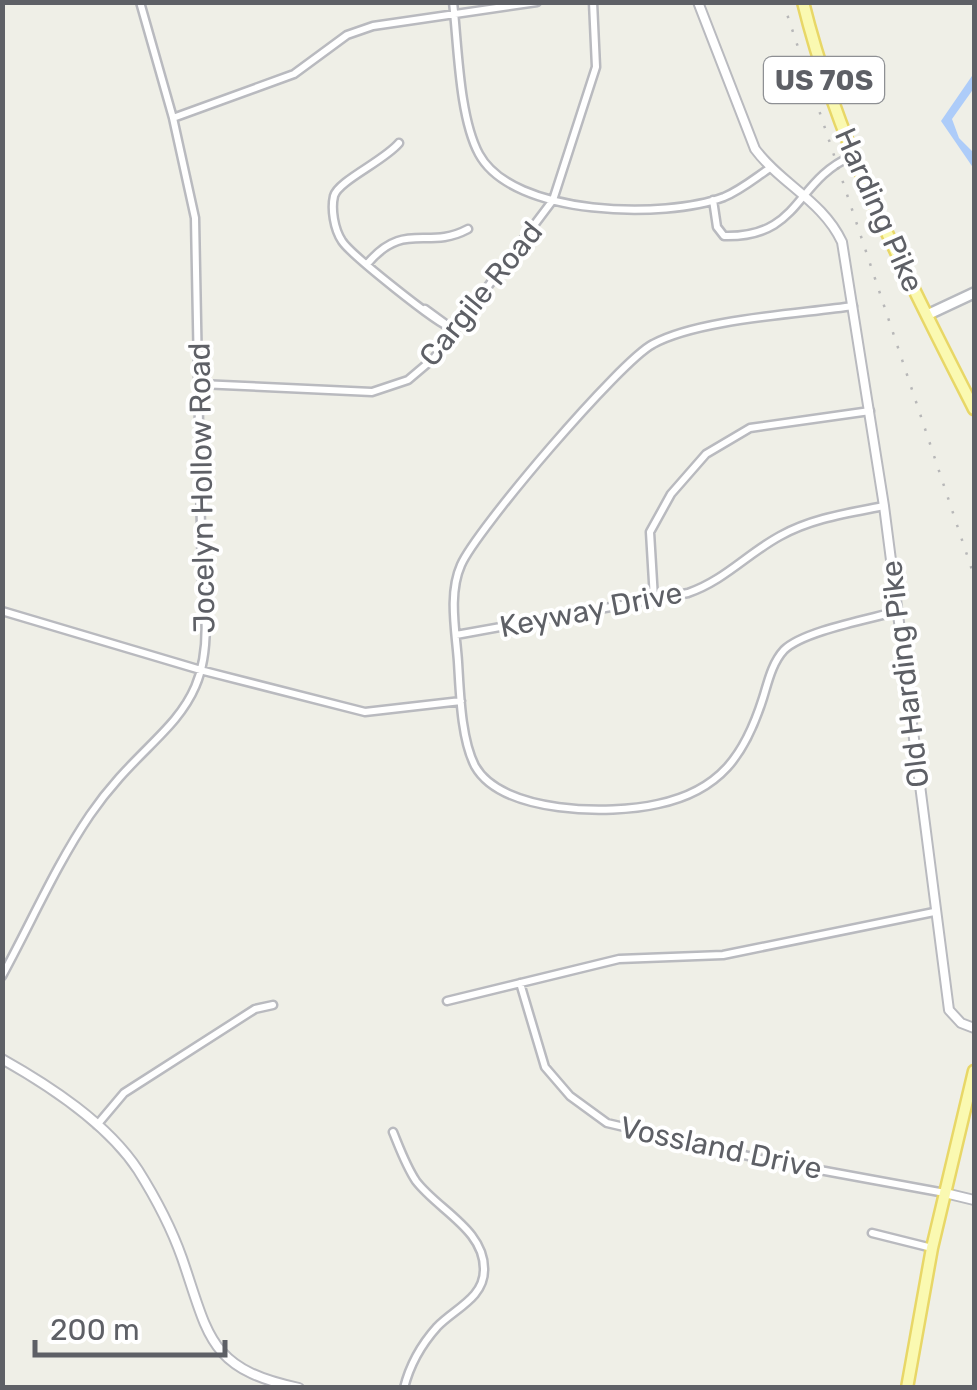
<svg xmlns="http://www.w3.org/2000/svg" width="977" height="1390" font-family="Rubik,sans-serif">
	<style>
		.water { fill: #adccf9 }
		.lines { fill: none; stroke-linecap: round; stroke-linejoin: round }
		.minor-casing { stroke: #b9babf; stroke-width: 11 }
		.tertiary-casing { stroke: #b9babf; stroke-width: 12 }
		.secondary-casing { stroke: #b8babf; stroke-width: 14 }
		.primary-casing { stroke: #e8d767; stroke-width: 15 }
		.minor { stroke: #fff; stroke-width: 6 }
		.tertiary { stroke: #fff; stroke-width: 8 }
		.secondary { stroke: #fff; stroke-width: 9 }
		.primary { stroke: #faf9b1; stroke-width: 10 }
		.rail { stroke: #b7b7b8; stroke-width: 2.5; stroke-dasharray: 2.5 12; stroke-linecap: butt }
		.labels { text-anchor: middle; stroke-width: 8; stroke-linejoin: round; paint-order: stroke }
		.shield { fill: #fff; stroke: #8e9094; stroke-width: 2.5 }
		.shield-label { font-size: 28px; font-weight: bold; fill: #5e6066 }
		.street-label { font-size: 30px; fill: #5e6066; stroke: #fff }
	</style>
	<rect width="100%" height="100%" fill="#efefe7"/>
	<path class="water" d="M974 73V88L952 119 959 138 974 153V169L941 121Z"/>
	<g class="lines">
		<g class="minor-casing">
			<path id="minor" d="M453 2C458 45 459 117 479 154 513 217 666 219 724 197 741 190 755 178 770 168
				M173 118 294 74 347 35 373 26 537 2
				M399 143C384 161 338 181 334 196 331 209 334 229 342 241 350 254 439 325 450 327
				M713 200 717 227 724 236C801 238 794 181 852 156
				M368 263C405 220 427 251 468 229
				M853 306C799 314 699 319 653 344 620 361 476 530 461 565 448 594 456 632 458 662 460 693 461 739 475 766 502 814 610 815 658 804 720 791 745 755 763 698 768 682 772 663 784 650 803 631 870 619 898 611
				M425 309 451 328
				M200 384 372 392 408 380 434 358 553 200 596 67 593 2
				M654 599 650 532 671 494 706 454 750 428 870 411
				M2 611 204 671 365 712 461 701
				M456 635 688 593C725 580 747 554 780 536 812 518 849 513 884 506
				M2 976C31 923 56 865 90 815 155 720 223 721 202 582L195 218 173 118 140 2
				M520 983 545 1067 570 1096 607 1123 765 1160 945 1193
				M447 1001 619 959 723 955 934 912
				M97 1125 124 1093 255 1009 273 1005
				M393 1132C400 1149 406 1166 416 1181 438 1210 485 1230 484 1270 484 1298 454 1309 437 1327 420 1346 410 1364 404 1388
				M872 1233 932 1248"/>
		</g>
		<g class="tertiary-casing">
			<path id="tertiary" d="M698 2 755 149C781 184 823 201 842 242L884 506 949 1010 961 1023 974 1028
				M2 1059C50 1086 107 1123 138 1170 155 1197 171 1227 182 1258 209 1336 208 1369 299 1388
				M945 1193 974 1200"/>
		</g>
		<g class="secondary-casing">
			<path id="secondary" d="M927 315 974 293"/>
		</g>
		<g class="primary-casing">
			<path id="primary" d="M803 2C839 148 907 277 974 409
				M907 1388 932 1248 974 1071"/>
		</g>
		<use href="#minor" class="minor"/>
		<use href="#tertiary" class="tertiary"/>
		<use href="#secondary" class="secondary"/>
		<use href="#primary" class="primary"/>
		<path class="rail" d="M783 2 974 576"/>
	</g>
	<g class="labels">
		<rect class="shield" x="764" y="57" width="120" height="46" rx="8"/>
		<g class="shield-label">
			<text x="824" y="90">US 70S</text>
		</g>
		<g class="street-label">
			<text transform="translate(879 210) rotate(66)" y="10">Harding Pike</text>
			<text transform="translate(481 294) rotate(-51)" y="10">Cargile Road</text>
			<text transform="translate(202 488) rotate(-91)" y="10">Jocelyn Hollow Road</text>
			<text transform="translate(591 610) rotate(-11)" y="10">Keyway Drive</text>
			<text transform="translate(905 674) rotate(-97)" y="10">Old Harding Pike</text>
			<text transform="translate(721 1148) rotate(12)" y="10">Vossland Drive</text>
		</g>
	</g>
	<rect width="977" height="1390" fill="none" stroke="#5e6066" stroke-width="10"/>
	<path d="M35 1340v15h190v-15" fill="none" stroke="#5e6066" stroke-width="5"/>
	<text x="50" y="1340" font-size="30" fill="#5e6066" stroke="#ffffff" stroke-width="8" paint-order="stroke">200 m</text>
</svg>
